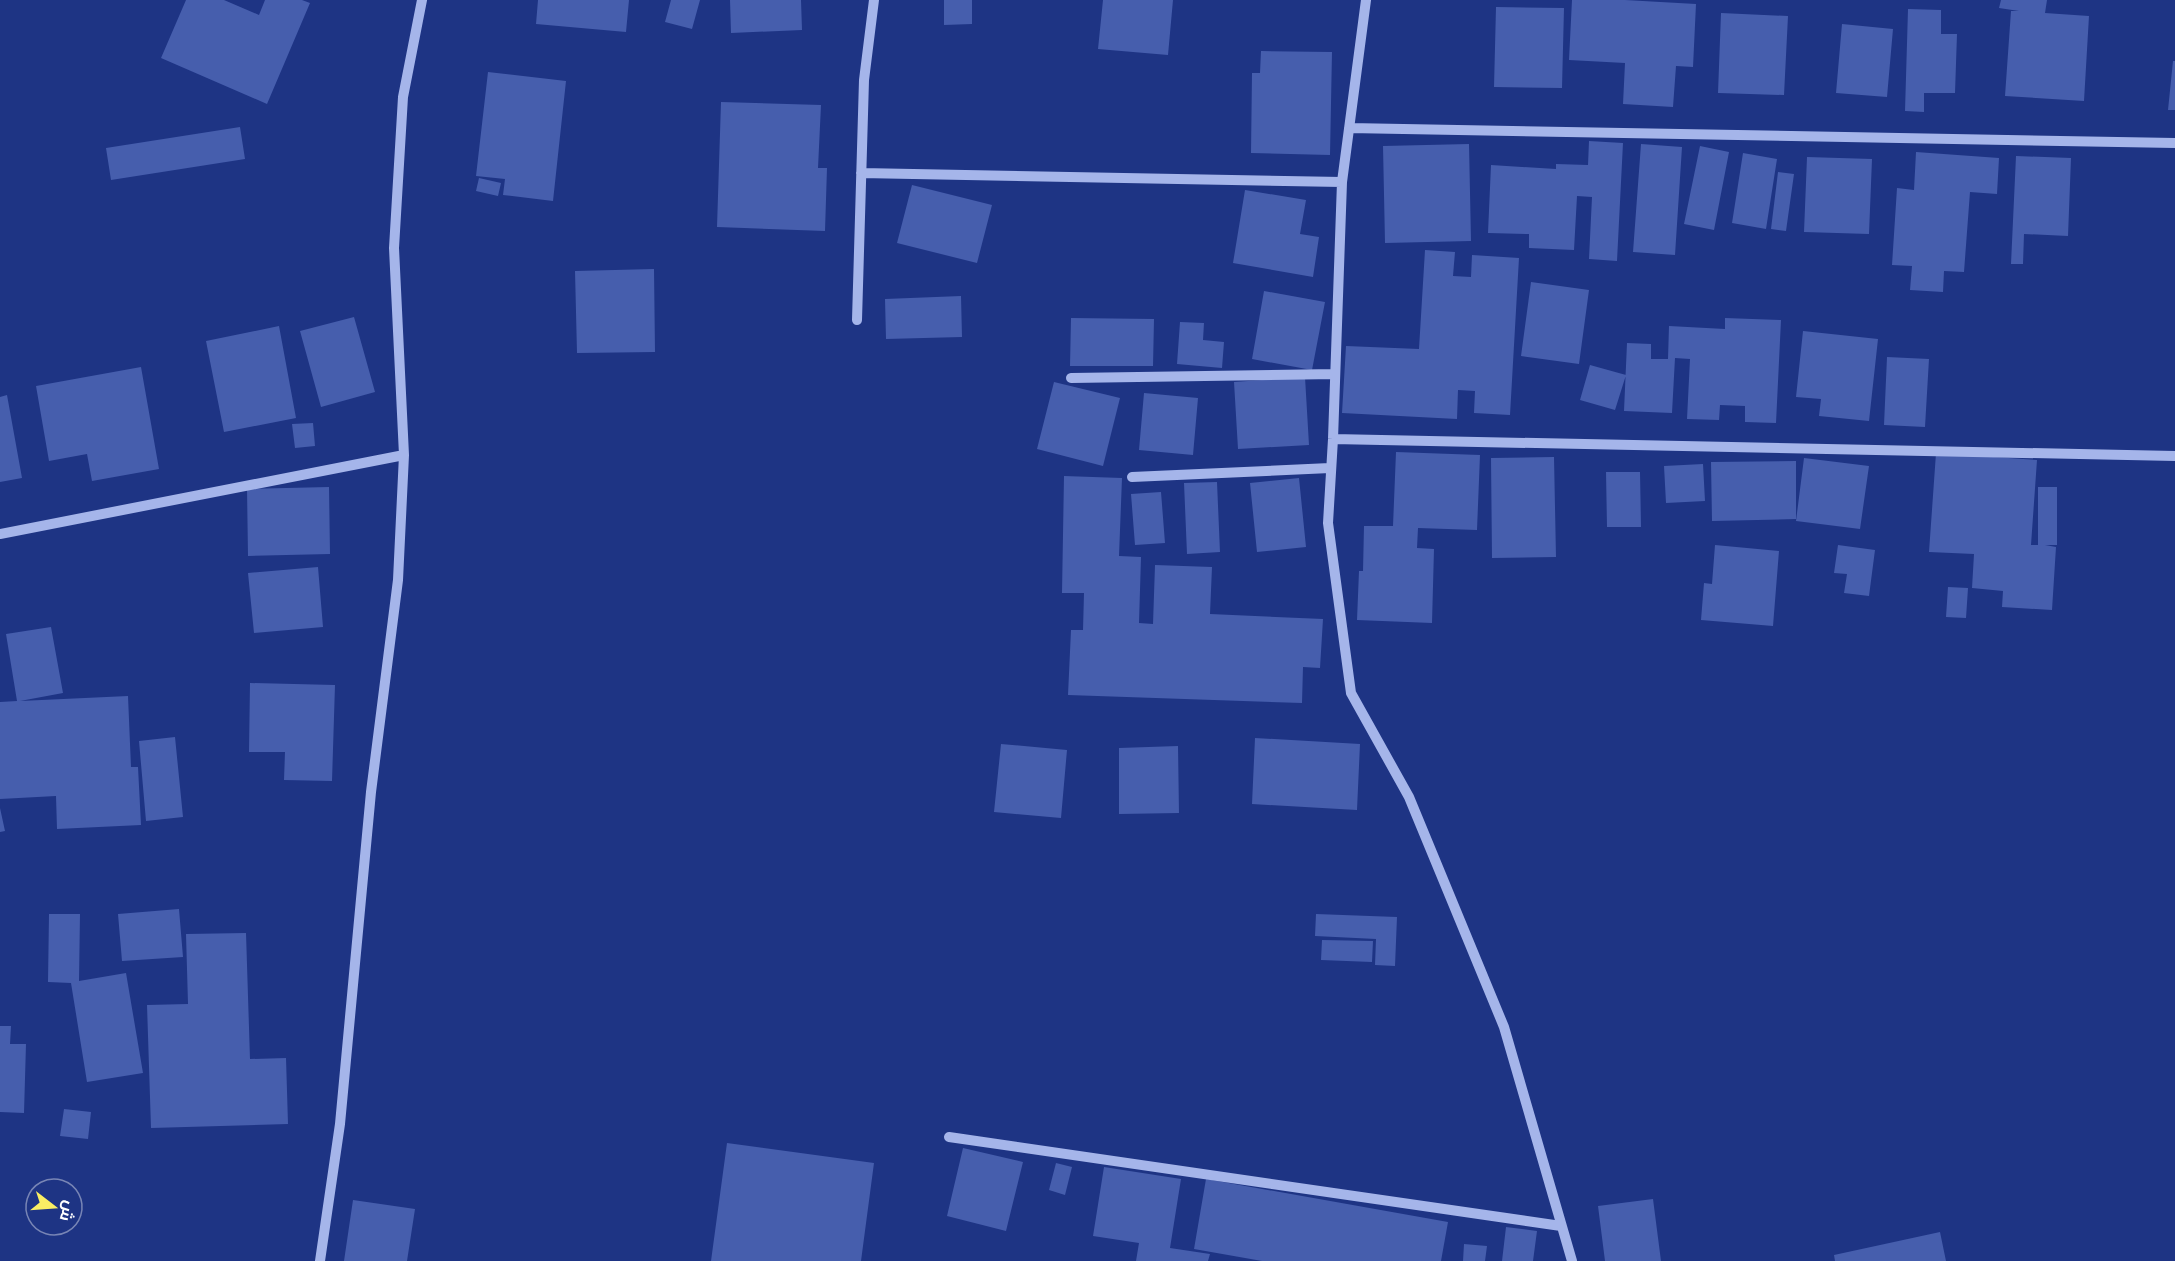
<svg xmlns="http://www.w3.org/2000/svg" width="2175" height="1261" font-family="'Open Sans',Cairo,sans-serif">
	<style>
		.building { fill: #465ead }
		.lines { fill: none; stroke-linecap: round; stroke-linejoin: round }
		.minor { stroke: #a5b5ea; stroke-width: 10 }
	</style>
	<rect width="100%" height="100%" fill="#1e3484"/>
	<path class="building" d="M186 0H224L259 15 265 0H302L310 3 267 104 161 58Z
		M538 0H629L626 32 536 24Z
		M671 0H700L692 29 665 22Z
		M730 0H801L802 30 731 33Z
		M944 0H972V24L944 25Z
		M1103 0H1173L1168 55 1098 49Z
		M1572 0H1625L1696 4 1693 67 1676 66 1673 107 1623 104 1625 63 1569 60Z
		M2001 0H2047L2045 13 2089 16 2084 101 2005 96 2011 11H2019L1999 8Z
		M1496 7 1564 8 1562 88 1494 87Z
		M1908 9 1941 10V34H1957L1955 93H1924V112L1905 111Z
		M1721 13 1788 16 1784 95 1718 93Z
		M1842 24 1893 29 1887 97 1836 93Z
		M1261 51 1332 52 1330 155 1251 153 1252 73H1260Z
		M2173 61H2175V110H2168Z
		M488 72 566 81 553 201 503 195 505 179 476 176Z
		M721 102 821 105 818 168H827L825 231 717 227Z
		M240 127 245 159 111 180 106 148Z
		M1589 141 1623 143 1617 261 1589 259 1592 197 1577 196 1574 250 1529 248V234L1488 233 1491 165 1556 169V164L1588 165Z
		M1469 144 1471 241 1385 243 1383 146Z
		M1641 144 1682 147 1675 255 1633 252Z
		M1700 146 1729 152 1714 230 1684 224Z
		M1916 152 1999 158 1997 194 1970 192 1964 272 1944 271 1943 292 1910 290 1912 266 1892 265 1897 188 1914 190Z
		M1743 153 1777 159 1766 229 1732 223Z
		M2016 156 2071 158 2068 236 2024 234 2023 264H2011Z
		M1807 157 1872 159 1869 234 1804 232Z
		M1778 172 1794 174 1786 231 1771 229Z
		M479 178 501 183 498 196 476 191Z
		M912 185 992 205 977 263 897 243Z
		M1245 190 1306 200 1300 234 1319 237 1313 277 1233 263Z
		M1425 250 1455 252 1453 276 1471 277 1472 255 1519 258 1510 415 1474 413 1475 391 1458 390 1457 419 1342 413 1346 346 1419 349Z
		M654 269 655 352 577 353 575 271Z
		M1531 282 1589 290 1579 364 1521 356Z
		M1264 291 1325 302 1312 370 1252 359Z
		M961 296 962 337 886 339 885 299Z
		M354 317 375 392 321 407 300 331Z
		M1071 318 1154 319 1153 366H1070Z
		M1725 318 1781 320 1776 423 1745 422V406L1720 405 1719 420 1687 419 1690 359 1675 358 1672 413 1624 411 1627 343 1651 344V359H1668L1669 326 1725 329Z
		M1180 322 1204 323 1203 340 1224 342 1222 368 1177 364Z
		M279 326 296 418 224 432 206 341Z
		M1803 331 1878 339 1869 421 1819 416 1821 399 1796 397Z
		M1887 357 1929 359 1925 427 1884 425Z
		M1590 365 1626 375 1615 410 1580 400Z
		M141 367 159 469 92 481 87 454 49 461 36 386Z
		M1305 377 1309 445 1238 449 1234 382Z
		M1054 382 1120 398 1103 466 1037 449Z
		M1144 393 1198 398 1193 455 1139 450Z
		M7 395 22 478 0 482V397Z
		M313 423 315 446 295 448 292 424Z
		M1396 452 1480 455 1477 530 1418 528 1417 548 1434 549 1432 623 1357 620 1359 571H1363L1364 526H1393Z
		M1936 453 2037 460 2031 545H2038V487H2057V545H2045L2056 547 2052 610 2002 607 2003 591 1972 588 1974 554 1929 552Z
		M1554 457 1556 557 1492 558 1491 458Z
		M1804 458 1869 466 1860 529 1796 521Z
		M1796 461V519L1712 521 1711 462Z
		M1703 464 1705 501 1666 503 1664 466Z
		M1606 472H1640L1641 527H1607Z
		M1064 476 1122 478 1119 556 1141 557 1139 623 1153 624 1155 565 1212 567 1210 614 1323 619 1320 668 1303 667 1302 703 1068 695 1071 630H1083L1084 593H1062Z
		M1299 478 1306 547 1257 552 1250 483Z
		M1217 482 1220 552 1187 554 1184 483Z
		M329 487 330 554 248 556 247 489Z
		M1161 492 1165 543 1135 545 1131 494Z
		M1715 545 1779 551 1773 626 1701 620 1704 583 1712 584Z
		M1838 545 1875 550 1869 596 1844 593 1847 574 1834 573Z
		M318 567 323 627 254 633 248 573Z
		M1948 587 1968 588 1966 618 1946 617Z
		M51 627 63 693 20 701 128 696 131 767H138L141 825 57 829 56 796 0 799V702L17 701 6 634Z
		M250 683 335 685 332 781 284 780 285 752H249Z
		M175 737 183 817 146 821 139 741Z
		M1255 738 1360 744 1357 810 1252 804Z
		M1001 744 1067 750 1061 818 994 812Z
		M1178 746 1179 813 1119 814V748Z
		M0 808 5 831 0 832Z
		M179 909 183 957 122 961 118 914Z
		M49 914H80L79 981 126 973 143 1073 87 1082 71 983 48 982Z
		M1316 914 1397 917 1395 966 1375 965 1376 939 1315 936Z
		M246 933 250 1059 286 1058 288 1124 151 1128 147 1005 188 1004 186 934Z
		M1322 940 1373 941 1372 962 1321 960Z
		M0 1026H11L10 1044H26L24 1113 0 1112Z
		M64 1109 91 1112 88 1139 60 1136Z
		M727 1143 874 1163 861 1261H711Z
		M963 1148 1023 1162 1006 1231 947 1216Z
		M1056 1163 1072 1167 1065 1195 1049 1190Z
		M1104 1167 1181 1179 1170 1248 1210 1254 1208 1261H1136L1139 1243 1093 1236Z
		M1206 1179 1448 1222 1441 1261H1262L1194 1249Z
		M1653 1199 1661 1261H1605L1598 1206Z
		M353 1200 415 1209 407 1261H344Z
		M1506 1227 1537 1231 1533 1261H1502Z
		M1940 1232 1946 1261H1835L1834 1255Z
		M1464 1244 1487 1246 1485 1261H1463Z"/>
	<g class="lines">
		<path class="minor" d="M1366 0 1342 182 1333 439 1328 523 1351 693 1409 797 1504 1027 1572 1261
			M1349 128 2175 143
			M861 173 1342 182
			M857 320 864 80 874 0
			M1071 378 1335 374
			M1333 439 2175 456
			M1132 477 1330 468
			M0 534 404 455
			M949 1137 1561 1226
			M320 1261 340 1124 371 792 398 580 404 455 394 248 403 97 422 0"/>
	</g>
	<g transform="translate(54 1207) rotate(107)"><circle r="28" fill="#1e3484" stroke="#7885b5" stroke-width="1.5"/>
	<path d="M0-4.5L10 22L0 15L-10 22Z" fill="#f9ee64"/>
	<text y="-9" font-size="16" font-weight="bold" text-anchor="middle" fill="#ffffff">ش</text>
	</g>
</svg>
